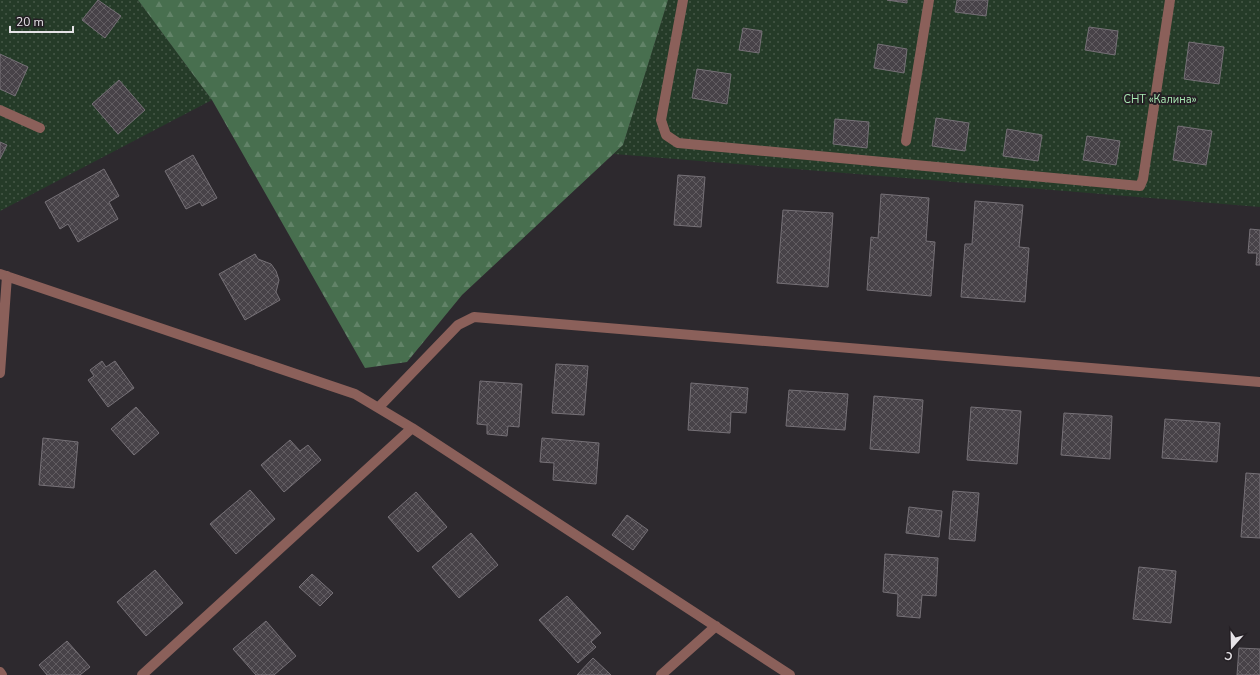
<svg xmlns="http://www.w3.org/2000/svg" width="1260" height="675" font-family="'Nunito Sans',sans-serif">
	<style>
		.grass { fill: url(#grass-dots) }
		.forest { fill: url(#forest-firs) }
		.building { fill: url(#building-cross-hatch); stroke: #767177 }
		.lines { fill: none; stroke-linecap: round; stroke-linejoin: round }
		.minor { stroke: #8b605a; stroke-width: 10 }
		.labels { text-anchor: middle; stroke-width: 4; stroke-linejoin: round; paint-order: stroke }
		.park-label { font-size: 11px; fill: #a9e8b3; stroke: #241f24 }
	</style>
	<defs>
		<pattern id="grass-dots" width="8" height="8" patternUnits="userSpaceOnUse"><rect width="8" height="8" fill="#253b28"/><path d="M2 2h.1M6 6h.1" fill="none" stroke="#455747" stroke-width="1.8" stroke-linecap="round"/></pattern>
		<pattern id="forest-firs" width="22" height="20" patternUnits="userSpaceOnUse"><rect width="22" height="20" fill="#486f4f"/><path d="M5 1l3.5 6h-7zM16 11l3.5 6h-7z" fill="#628368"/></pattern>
		<pattern id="building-cross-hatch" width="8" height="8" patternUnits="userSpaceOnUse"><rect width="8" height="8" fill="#474248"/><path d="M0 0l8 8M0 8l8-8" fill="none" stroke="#625d62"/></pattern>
	</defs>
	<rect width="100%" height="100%" fill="#2d292e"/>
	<path class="grass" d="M0 0H138L212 100 0 211Z
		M668 0H1260V207L614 154 623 145Z"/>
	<path class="forest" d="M138 0H668L623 145 462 295 407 362 365 368 212 100Z"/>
	<path class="building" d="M98 0 121 16 105 38 82 20Z
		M887 0H907V3Z
		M957 0H988L986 16 955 12Z
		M1089 27 1118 31 1115 55 1085 50Z
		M743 28 762 31 759 53 739 50Z
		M1189 42 1224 47 1219 84 1184 79Z
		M878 44 907 49 904 73 874 68Z
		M0 54 28 67 15 96 0 89Z
		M697 69 731 74 727 104 692 98Z
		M119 80 145 110 118 134 92 104Z
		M936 118 969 123 965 151 932 146Z
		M835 119 869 122 867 148 833 144Z
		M1178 126 1212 131 1206 165 1173 160Z
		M1007 129 1042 135 1038 161 1003 156Z
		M1087 136 1120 141 1116 165 1083 160Z
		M0 142 7 145 0 159Z
		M193 155 217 198 202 206 200 202 186 209 165 171Z
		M104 169 119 196 109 202 118 219 78 242 68 224 60 229 45 202Z
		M678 175 705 177 701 227 674 225Z
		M881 194 929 198 926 241 935 242 931 296 867 290 871 237 878 238Z
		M975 201 1023 205 1019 247 1029 248 1025 302 961 297 965 244H972Z
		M783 210 833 213 828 287 777 283Z
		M1250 229 1260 230V265H1256L1257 253H1248Z
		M255 254 258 259 271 264 276 271 279 280 276 292 280 300 245 320 219 274Z
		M102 361 106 367 115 361 134 388 108 407 88 380 94 376 90 370Z
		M556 364 588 366 584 415 552 413Z
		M480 381 522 384 519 427 508 426 507 436 487 434V425L477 424Z
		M691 383 748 388 746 413 731 412 730 433 688 430Z
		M789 390 848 394 845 430 786 426Z
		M874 396 923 400 919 453 870 449Z
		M136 407 159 433 134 455 111 429Z
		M971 407 1021 411 1017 464 967 460Z
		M1064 413 1112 416 1110 459 1061 455Z
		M1165 419 1220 423 1217 462 1162 458Z
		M43 438 78 442 74 488 39 485Z
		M542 438 599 443 596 484 553 480 554 463 540 462Z
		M290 440 300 451 308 445 321 460 284 492 261 465Z
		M1246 473 1260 474V538L1241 537Z
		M250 490 275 519 236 554 210 524Z
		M953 491 979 493 975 541 949 539Z
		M416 492 447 527 418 552 388 517Z
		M909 507 942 511 939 537 906 533Z
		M627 515 648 530 633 550 612 535Z
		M471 533 498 565 459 598 432 567Z
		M885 554 938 558 936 596 922 595 920 618 897 616 898 594 883 592Z
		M1139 567 1176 571 1171 623 1133 619Z
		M155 570 183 603 146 636 117 602Z
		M312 574 333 593 320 606 299 587Z
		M567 596 601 633 591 642 596 647 578 663 539 620Z
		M266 621 296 656 274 675H256L233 649Z
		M67 641 90 667 80 675H47L39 665Z
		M1239 648 1260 649V675H1237Z
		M593 658 611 675H577Z"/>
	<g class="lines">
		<path class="minor" d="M683 0 661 120 666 135 678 143 1140 186 1143 179 1170 0
			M0 110 40 128
			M906 141 929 0
			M0 274 355 394 412 428 790 675
			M0 373 7 276
			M379 407 458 325 474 317 1260 382
			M0 672 2 675
			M142 675 412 428
			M661 675 716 626"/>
	</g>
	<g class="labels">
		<g class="park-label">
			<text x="1160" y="103">СНТ «Калина»</text>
		</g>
	</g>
	<g transform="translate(1232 647) rotate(200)" stroke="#241f24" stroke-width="3" paint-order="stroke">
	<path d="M0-3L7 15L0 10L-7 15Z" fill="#e6e3e7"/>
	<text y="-6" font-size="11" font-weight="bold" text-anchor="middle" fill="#e6e3e7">С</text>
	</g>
	<path d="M10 26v6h63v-6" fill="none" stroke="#e6e3e7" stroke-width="2"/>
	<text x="16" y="26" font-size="12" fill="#e6e3e7" stroke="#241f24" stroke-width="3" paint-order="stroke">20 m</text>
</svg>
